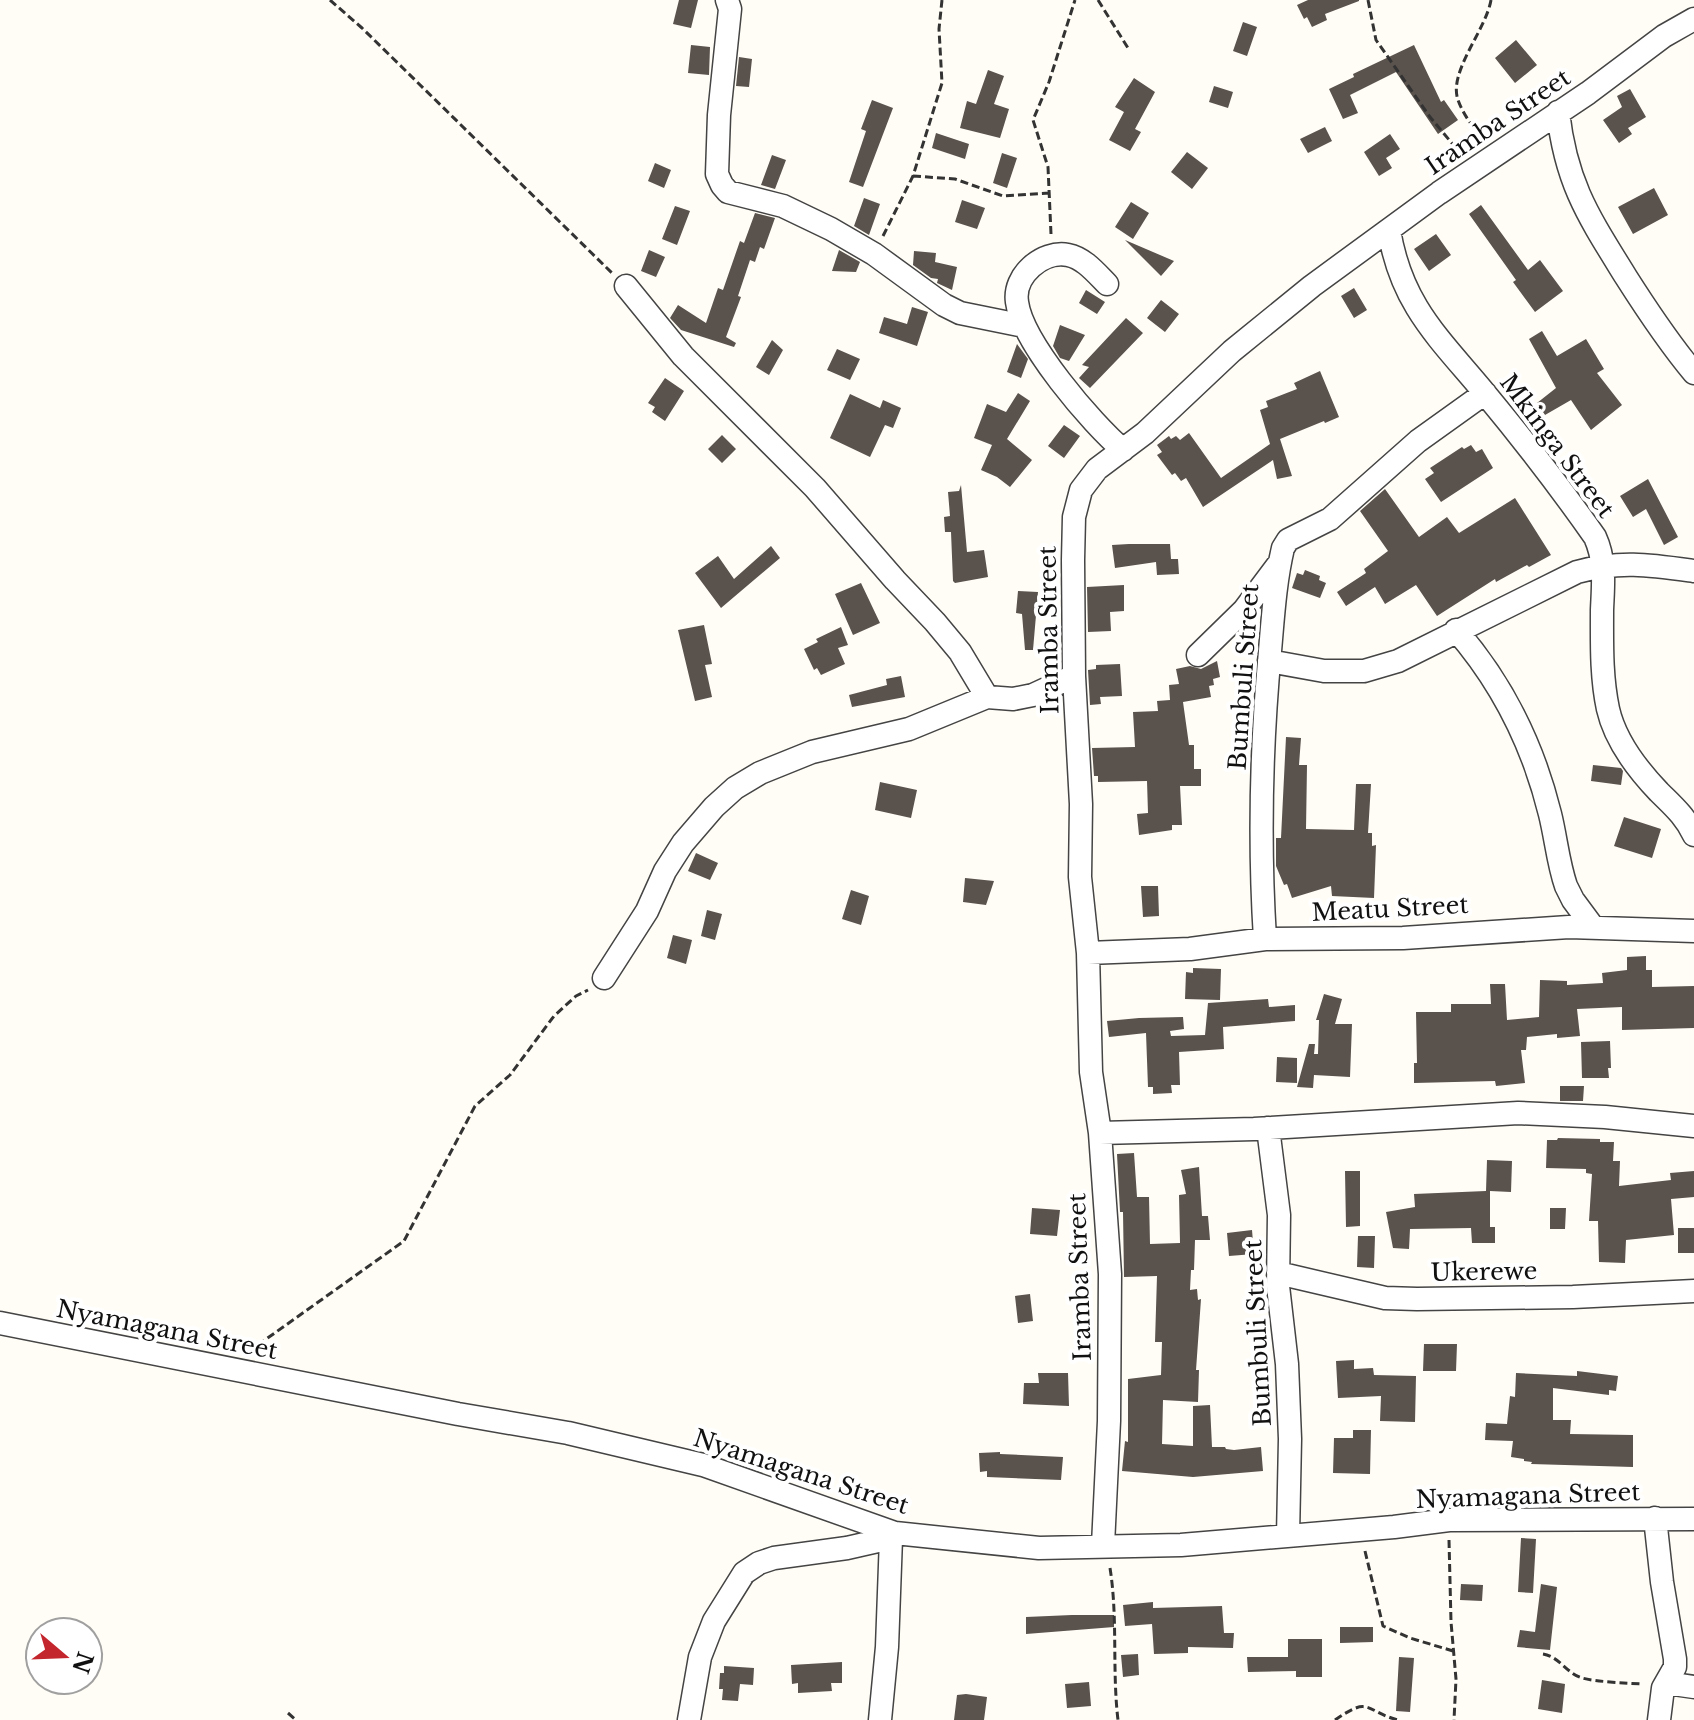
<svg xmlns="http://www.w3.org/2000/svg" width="1694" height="1720" font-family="'Libre Baskerville',serif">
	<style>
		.building { fill: #5a524d }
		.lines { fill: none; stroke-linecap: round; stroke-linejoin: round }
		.minor-casing { stroke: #444; stroke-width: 25 }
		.path { stroke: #333; stroke-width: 3; stroke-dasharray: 8 4; stroke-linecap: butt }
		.minor { stroke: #fff; stroke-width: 22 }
		.labels { text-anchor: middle; stroke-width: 8; stroke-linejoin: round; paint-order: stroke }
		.street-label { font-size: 24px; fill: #111; stroke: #fff }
	</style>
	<rect width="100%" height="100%" fill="#fffdf5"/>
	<path class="building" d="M679 0H698L691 28 673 24Z
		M1308 0H1359V1L1325 14 1327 20 1312 27 1307 17 1304 19 1297 5Z
		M1243 22 1257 27 1247 56 1233 51Z
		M1516 40 1537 65 1515 83 1495 58Z
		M691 45 710 47 709 75 688 73Z
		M1414 45 1441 102 1444 100 1458 120 1438 134 1396 72 1350 95 1358 113 1343 119 1329 89 1354 77 1353 74Z
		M739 57 752 59 749 87 736 86Z
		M988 70 1004 76 994 104 1009 109 1000 138 960 128 967 101 976 104Z
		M1134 78 1155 92 1135 129 1141 132 1130 151 1109 140 1124 112 1115 107Z
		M1214 86 1233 92 1228 108 1209 102Z
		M1630 89 1646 117 1628 128 1632 134 1619 143 1603 120 1622 107 1617 96Z
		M872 100 893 108 863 187 849 182 866 131 861 129Z
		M1325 127 1332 141 1308 153 1300 139Z
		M936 133 969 144 965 159 932 148Z
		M1390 134 1400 149 1386 158 1392 168 1379 176 1364 152Z
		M1187 152 1208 168 1192 189 1171 172Z
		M1002 153 1017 158 1007 188 993 183Z
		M772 155 786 160 775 189 761 185Z
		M655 163 671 170 664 188 648 181Z
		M1654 188 1668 215 1633 234 1618 207Z
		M864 198 880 204 869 235 854 226Z
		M962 200 985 208 977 229 955 222Z
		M1131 202 1149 213 1133 239 1115 227Z
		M1481 205 1528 270 1540 260 1563 291 1535 312 1513 282 1516 280 1469 214Z
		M675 206 690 211 677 245 662 239Z
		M755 213 775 218 764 249 760 247 755 262 750 260 738 296 741 297 726 337 736 343 734 347 681 330 670 318 678 305 706 323 718 288 723 290 740 241 744 243Z
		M1436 234 1451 255 1429 271 1414 249Z
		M1125 240 1174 261 1161 276Z
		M649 250 665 257 656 277 641 271Z
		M839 250 860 262 856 272 832 271Z
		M914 251 936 253 935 262 957 267 952 290 937 283 938 279 931 278 913 265Z
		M1354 288 1367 310 1354 318 1341 296Z
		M1086 290 1105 302 1097 314 1079 303Z
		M1161 300 1179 314 1165 332 1147 318Z
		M912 307 928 312 917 346 879 333 884 317 907 324Z
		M1126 318 1143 333 1090 388 1079 378 1089 367 1082 365Z
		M1060 325 1085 335 1069 361 1060 358 1053 346Z
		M1542 331 1557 356 1586 339 1604 369 1597 373 1622 405 1591 430 1571 400 1545 415 1537 403 1556 388 1529 339Z
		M772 340 783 350 769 375 756 367Z
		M1017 344 1028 359 1021 378 1007 372Z
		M837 349 860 359 850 380 827 370Z
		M1320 371 1339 417 1325 423 1324 421 1280 439 1292 476 1277 479 1273 460 1203 507 1186 478 1181 481 1175 473 1172 475 1157 455 1162 452 1157 445 1169 436 1171 439 1176 436 1180 440 1189 433 1221 478 1270 444 1260 410 1268 407 1266 401 1297 389 1294 383Z
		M665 378 684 391 665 421 652 412 655 407 648 403Z
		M1018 393 1030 401 1007 439 1032 460 1010 487 997 477 981 470 992 445 974 438 987 404 1006 412Z
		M850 394 880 408 883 400 901 408 893 428 885 425 870 457 830 438Z
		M1064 425 1080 436 1064 458 1048 446Z
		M722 435 736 449 722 463 708 449Z
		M1471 445 1476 452 1482 449 1493 468 1441 502 1425 479 1434 473 1430 468 1462 447 1464 449Z
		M1648 479 1678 537 1664 545 1646 509 1633 517 1620 496Z
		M961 485 967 552 984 550 988 577 955 583 953 581 951 532H945L944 517 950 516 948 492 959 491Z
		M1385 489 1419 537 1447 517 1459 533 1515 498 1551 555 1529 567 1527 565 1496 582 1495 579 1437 616 1416 585 1385 604 1375 587 1346 606 1337 592 1366 573 1364 569 1388 551 1360 511Z
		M1129 544H1170L1171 559H1178L1179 574 1157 575 1156 562 1115 568 1112 545Z
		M771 546 780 558 721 608 695 573 718 556 734 579Z
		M1305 570 1320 576 1319 580 1326 583 1320 598 1292 588 1297 573 1303 575Z
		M861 583 880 623 853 635 835 594Z
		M1124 585V611L1110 612 1111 631 1088 632 1087 587Z
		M1018 591 1038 592 1033 650H1025L1022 614 1016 613Z
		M704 625 712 664 705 665 712 697 695 701 678 630Z
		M841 627 848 645 838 648 845 664 821 675 817 668 814 670 804 649 818 642 816 639Z
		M1217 661 1220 677 1213 679 1214 685 1209 686 1211 697 1183 702 1189 745H1194V769H1201V786H1180L1182 825H1172V830L1139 835 1137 814 1148 813 1147 781 1098 782V776H1094L1092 748 1135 747 1133 712 1158 711 1157 701 1170 700 1169 685 1179 684 1176 669 1190 666 1201 669Z
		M1120 664 1122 696 1100 697 1101 704 1090 705 1088 670 1096 669V665Z
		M901 676 905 697 852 707 849 695 887 685 886 679Z
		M1286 737 1301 738 1299 765H1307L1306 829 1354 830 1356 784H1371L1368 833H1372V846L1376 845 1374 898 1332 896 1331 886 1292 898 1287 884 1284 885 1276 866V838H1281Z
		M1593 765 1621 768 1623 771 1621 785 1591 781Z
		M880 782 917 790 911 818 875 810Z
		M1624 817 1661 829 1652 858 1614 846Z
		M696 853 718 863 710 880 688 871Z
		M965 878 994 881 986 905 963 902Z
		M1141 886H1158L1159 916 1143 917Z
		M851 890 869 896 861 925 842 919Z
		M707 910 722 914 715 940 701 936Z
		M673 935 692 940 686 964 667 958Z
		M1646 956V970H1652V987L1694 986V1028L1622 1030V1007L1577 1009 1580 1036 1557 1038V1034L1527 1037 1526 1050H1521L1525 1083 1496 1086 1495 1081 1414 1083V1063H1417L1416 1012H1451V1004H1491L1490 984H1505L1507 1020 1539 1017 1540 980 1567 981V985L1603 983 1602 973 1627 970V957Z
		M1193 968 1221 969 1220 1000 1185 999 1186 972 1193 973Z
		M1324 994 1342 999 1335 1024H1352L1350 1077 1314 1075 1313 1088 1297 1087 1309 1044H1315L1314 1054H1318L1319 1020H1316Z
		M1268 999 1269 1007 1295 1005V1021L1223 1027 1224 1049 1179 1052 1180 1085H1171L1172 1093 1153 1094V1087H1148L1146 1033 1109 1037 1107 1021 1139 1018 1183 1017 1184 1029 1170 1031 1171 1036 1205 1035 1208 1003Z
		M1610 1041 1611 1068H1608L1609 1078H1582L1581 1042Z
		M1277 1057 1297 1058V1083L1276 1082Z
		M1560 1086H1584L1583 1101H1560Z
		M1558 1138 1600 1139V1142H1614L1613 1161H1620L1619 1186 1671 1180 1670 1173 1694 1171V1197L1671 1199 1674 1235 1626 1240 1625 1263 1599 1262 1598 1221H1589L1592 1174 1586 1173V1169L1546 1168 1547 1140H1557Z
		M1134 1153 1137 1197H1149L1150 1244 1180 1243 1179 1195 1186 1194 1181 1170 1199 1167 1202 1216H1208L1210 1240H1195L1194 1270H1191L1190 1290 1197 1289 1198 1300 1201 1299 1196 1370H1199L1198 1402 1163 1400 1162 1444 1193 1446V1406L1210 1405 1212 1447H1225L1226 1449 1234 1450 1261 1447 1263 1471 1193 1477 1122 1471 1125 1441 1128 1442V1379L1161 1375 1162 1342H1155L1157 1276 1124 1277 1123 1212H1120L1117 1154Z
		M1487 1160 1512 1161 1511 1192 1490 1191V1227H1495V1243H1472L1471 1228 1410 1229 1409 1249 1393 1248 1386 1212 1415 1207 1414 1194 1486 1191Z
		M1345 1171H1360V1226L1346 1227Z
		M1032 1208 1060 1210 1057 1236 1030 1234Z
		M1550 1208H1566L1565 1229H1550Z
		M1678 1228H1694V1253H1678Z
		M1252 1230 1254 1254 1229 1256 1227 1233Z
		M1358 1236H1375L1374 1268 1357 1267Z
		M1030 1294 1033 1321 1018 1323 1015 1296Z
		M1424 1344H1457L1456 1371H1423Z
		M1354 1360V1369L1373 1368 1374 1375 1416 1376 1415 1422 1380 1421 1381 1396 1338 1398 1336 1361Z
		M1577 1371 1618 1376 1616 1391 1609 1390V1395L1553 1388V1420H1571L1570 1434 1633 1435V1467L1531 1464 1532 1462 1524 1461V1459L1511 1457 1513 1441 1485 1440 1486 1423 1507 1424 1510 1396 1515 1397 1516 1373 1577 1376Z
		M1038 1373H1068L1069 1406 1023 1404 1024 1383H1039Z
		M1353 1430H1371L1370 1474 1333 1473 1334 1438H1353Z
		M1000 1452V1454L1063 1457 1061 1480 987 1477V1471L980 1472 979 1453Z
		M1521 1538 1536 1539 1533 1593 1518 1592Z
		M1461 1584 1483 1585 1482 1601 1460 1600Z
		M1541 1584 1557 1587 1550 1650 1517 1647 1520 1630 1535 1632Z
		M1153 1602V1608L1222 1606 1224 1633H1234L1233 1648 1188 1647V1653L1154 1654 1152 1624 1125 1626 1123 1605Z
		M1072 1615H1114V1627L1026 1634V1617Z
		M1340 1627H1373V1642L1340 1643Z
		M1288 1639H1322V1677H1296V1671L1248 1672 1247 1657H1288Z
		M1138 1654 1139 1675 1123 1677 1121 1655Z
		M1399 1657 1414 1658 1410 1712 1396 1711Z
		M842 1662V1683H831L832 1691 798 1693V1683L792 1684 791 1665Z
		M724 1666 754 1668 753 1685 740 1684 738 1701 722 1700 723 1689H719L720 1673H724Z
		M1542 1680 1565 1684 1562 1713 1538 1709Z
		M1089 1682 1091 1706 1067 1708 1065 1684Z
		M966 1694 987 1697 984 1720H954L957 1695Z"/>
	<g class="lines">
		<g class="minor-casing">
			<path id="minor" d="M727 0 730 9 719 115 717 174 722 185 728 192 783 206 831 229 874 254 944 305 960 313 1024 326
				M1558 112C1566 184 1589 217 1626 277 1647 310 1668 342 1694 373
				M1389 230C1401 304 1438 337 1483 391 1522 438 1560 487 1595 537 1606 561 1603 585 1602 610 1602 643 1601 676 1608 709 1615 740 1637 769 1659 792 1673 806 1685 816 1694 835
				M1107 284C1096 273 1084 258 1068 255 1042 250 1013 276 1017 302 1022 342 1092 424 1123 450
				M626 286 683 356 815 488 895 580 935 622 960 652 987 697
				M1456 630C1503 684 1533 745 1550 814 1556 838 1558 863 1566 886L1573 900 1593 927
				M1198 655 1244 610 1277 566
				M1269 661 1324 671H1364L1398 661 1577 572C1620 560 1651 565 1694 571
				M1265 939C1259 843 1261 747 1270 651 1273 617 1275 582 1283 548L1288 540 1330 519 1418 441 1485 393
				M1088 953 1190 949 1265 939 1403 938 1569 927 1694 931
				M604 978 647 911 665 871 683 843 714 807 735 788 760 773 812 752 909 729 987 697 1013 699 1033 695 1074 676
				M1268 1128 1279 1215 1278 1286 1287 1364 1290 1439 1288 1536
				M1100 1133 1254 1129 1518 1113 1605 1117 1694 1126
				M1278 1273 1385 1298 1417 1299 1573 1297 1694 1291
				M0 1323 458 1414 568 1433 703 1465 895 1533 1039 1548 1181 1545 1394 1527 1449 1520 1694 1519
				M1655 1518 1662 1582 1675 1659V1667L1663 1688 1659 1720
				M1103 1545 1109 1421 1110 1274 1100 1133 1091 1072 1088 953 1080 877 1081 804 1074 676 1073 560 1074 517 1081 490 1097 469 1145 433 1232 351 1312 286 1439 193 1588 93 1664 36 1694 19
				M1666 1683 1694 1687
				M689 1720 700 1657 714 1621 744 1573 759 1563 774 1558 847 1548 891 1538
				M880 1720 887 1647 891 1538 895 1533"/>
		</g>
		<path class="path" d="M330 0 362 28 612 273
			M1098 0 1128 48
			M1368 0 1376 40 1430 117 1461 154
			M1481 138C1473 127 1463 114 1458 100 1448 72 1486 30 1491 0
			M913 176 955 179 1003 196 1050 193
			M1051 234 1048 167 1033 120 1049 82 1075 0
			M883 236 913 176 942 83 939 29 942 0
			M248 1352 404 1241 475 1106 510 1075 554 1016 576 996 588 990
			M1449 1540 1451 1622 1456 1679 1454 1720
			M1365 1551 1383 1626 1410 1638 1453 1651
			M1110 1568C1118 1618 1112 1670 1118 1720
			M1543 1654C1560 1657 1566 1673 1582 1678 1597 1682 1626 1683 1642 1684
			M288 1713 296 1720
			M1335 1720C1371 1695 1364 1711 1398 1720"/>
		<use href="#minor" class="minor"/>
	</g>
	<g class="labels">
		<g class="street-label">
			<text transform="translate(1498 122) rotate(-34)" y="8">Iramba Street</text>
			<text transform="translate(1557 446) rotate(53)" y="8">Mkinga Street</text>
			<text transform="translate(1049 630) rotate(-91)" y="8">Iramba Street</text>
			<text transform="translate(1244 677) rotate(-86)" y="8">Bumbuli Street</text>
			<text transform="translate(1390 909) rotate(-3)" y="8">Meatu Street</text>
			<text transform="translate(1484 1272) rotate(-1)" y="8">Ukerewe</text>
			<text transform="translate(1080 1277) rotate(-92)" y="8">Iramba Street</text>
			<text transform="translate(167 1330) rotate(11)" y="8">Nyamagana Street</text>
			<text transform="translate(1258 1333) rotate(-93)" y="8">Bumbuli Street</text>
			<text transform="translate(801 1472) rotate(18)" y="8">Nyamagana Street</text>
			<text transform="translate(1528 1496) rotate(-2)" y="8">Nyamagana Street</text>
		</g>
	</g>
	<g transform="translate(64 1656) rotate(109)"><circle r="38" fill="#ffffff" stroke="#a0a0a0" stroke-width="2"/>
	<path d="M0-6L14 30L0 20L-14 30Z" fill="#c4262e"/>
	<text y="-12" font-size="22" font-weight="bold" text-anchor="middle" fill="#111111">N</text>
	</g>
</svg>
